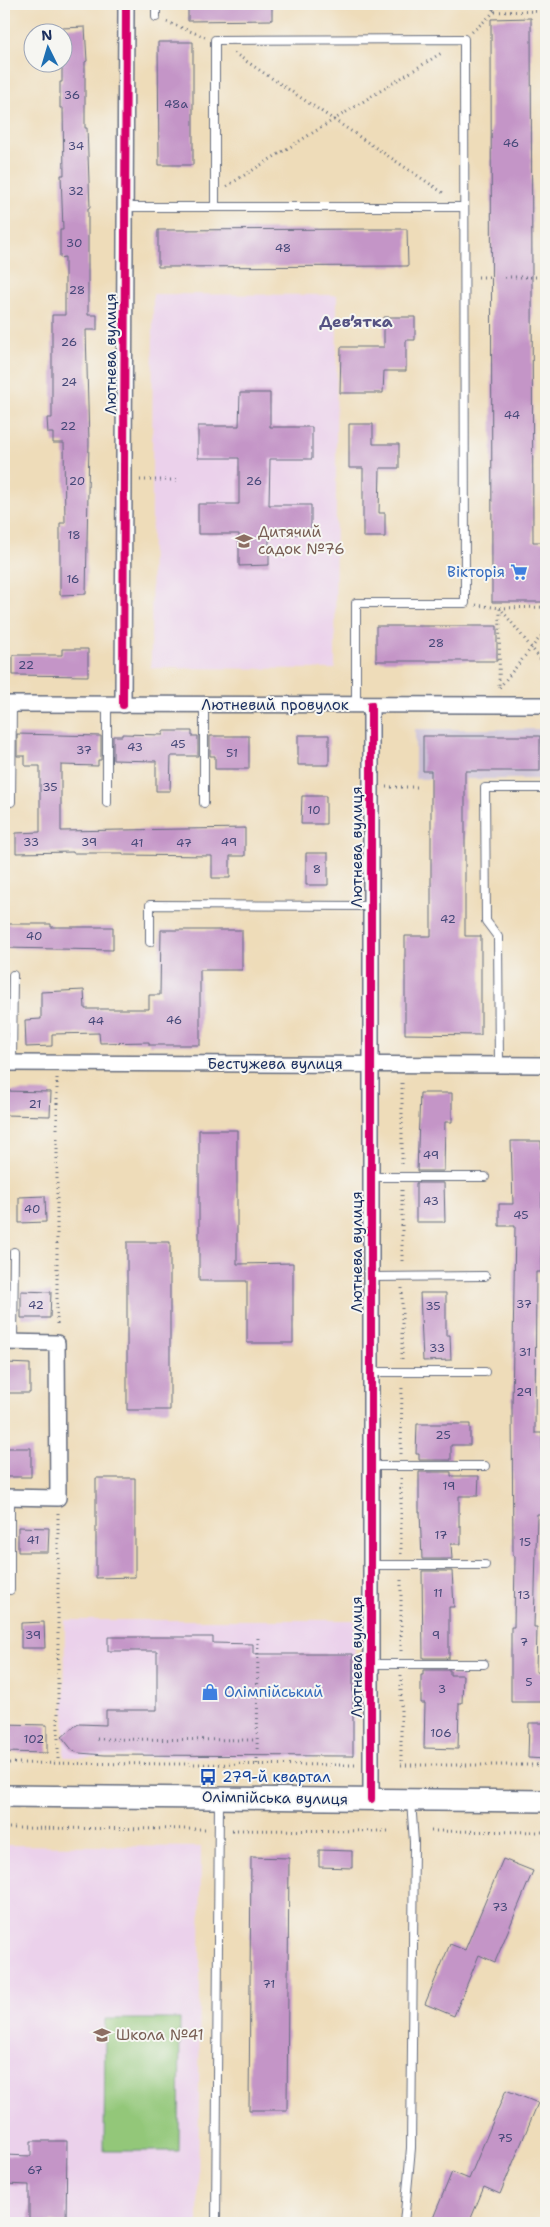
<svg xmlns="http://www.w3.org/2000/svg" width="550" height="2227" font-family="'Shantell Sans',sans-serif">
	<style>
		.built { fill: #ebd1eb }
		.industrial { fill: #cbbfd5 }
		.green { fill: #93c779; stroke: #577b6c }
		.building { fill: #c495c7 }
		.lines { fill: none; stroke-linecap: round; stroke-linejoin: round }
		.service-casing { stroke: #656c7e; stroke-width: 10 }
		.minor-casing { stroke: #656c7e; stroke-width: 18 }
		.secondary-casing { stroke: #656c7e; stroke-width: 24 }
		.path { stroke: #656c7e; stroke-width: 3; stroke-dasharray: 1 4; stroke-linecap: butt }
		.service { stroke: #fff; stroke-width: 8 }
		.minor { stroke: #fff; stroke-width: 15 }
		.secondary { stroke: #fff; stroke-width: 21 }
		.cycleway-casing { stroke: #f6f6f2; stroke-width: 11 }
		.cycleway { stroke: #d6006c; stroke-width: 8 }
		.labels { text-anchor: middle; stroke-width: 4; stroke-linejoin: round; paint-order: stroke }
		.number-label { font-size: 12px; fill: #454878 }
		.street-label { font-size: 15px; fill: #1b2f5e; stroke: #f6f6f2 }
		.education-label { font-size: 15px; fill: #785e54; stroke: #f6f6f2; text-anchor: start }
		.shop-label { font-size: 15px; fill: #366cbe; stroke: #f6f6f2; text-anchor: end }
		.transit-label { font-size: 15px; fill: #164399; stroke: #f6f6f2; text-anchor: start }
		.neighbourhood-label { font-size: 16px; font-weight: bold; fill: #565383; stroke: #f6f6f2 }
	</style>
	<rect width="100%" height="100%" fill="#f6f6f2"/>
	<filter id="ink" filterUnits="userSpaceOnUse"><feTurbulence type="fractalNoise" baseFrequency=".02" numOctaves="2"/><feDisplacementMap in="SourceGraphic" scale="10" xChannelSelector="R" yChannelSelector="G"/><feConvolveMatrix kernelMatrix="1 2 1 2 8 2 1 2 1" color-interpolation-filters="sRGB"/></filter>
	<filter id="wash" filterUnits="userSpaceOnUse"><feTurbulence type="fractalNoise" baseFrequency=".0096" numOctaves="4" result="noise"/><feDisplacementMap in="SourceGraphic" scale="20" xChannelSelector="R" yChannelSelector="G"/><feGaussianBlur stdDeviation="1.12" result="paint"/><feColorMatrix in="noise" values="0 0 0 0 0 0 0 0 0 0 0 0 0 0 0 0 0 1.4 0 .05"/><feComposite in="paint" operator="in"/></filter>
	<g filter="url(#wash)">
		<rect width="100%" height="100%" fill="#eedcb9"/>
		<path class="built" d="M153 294 337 295 335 669 151 668Z
			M65 1620H355L354 1758 64 1757Z
			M4 1845 201 1847 198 2223H4Z"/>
		<path class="industrial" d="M415 729H546V779H415Z"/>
		<path class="green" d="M105 2019H180L179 2151H104Z"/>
		<g id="blocks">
			<path class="building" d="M188 4H272V20L188 21Z
				M531 18 533 542H546V602H492L491 19Z
				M85 27 87 61 85 62V128H87L90 208H88V315H97V330H86L89 442 86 594 60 595V523H65L64 443H53V433H48L47 418H52V315H65V257L60 258V230H63L61 175H64L63 108H60V82H62V28Z
				M158 42H193V165H159Z
				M376 229H407L408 266 158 267V230Z
				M384 317H415V340H406V371H384L383 393H340L341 347H384Z
				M240 393H270V427H312V459H270L269 505H311V534H269V565L239 566V534H198V504H239V458H198V426H239Z
				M349 424H373V444H399V468H380L379 513H385V537H363V468H349Z
				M376 626H497V661H376Z
				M62 649H88V676L13 675V655H62Z
				M163 731H192V736H198V756H171L170 791H156V761L113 760V736H122V734L163 735Z
				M17 734 101 736V760H98V766L61 765V831L245 828V856H230V878H212V856L123 855V853H73V852L16 853V833L40 832V766H25V756H17Z
				M298 735H329V765H298Z
				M210 736H249V769H215V756H210Z
				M423 736H540V771H465V936H481V1035L405 1034V936H431V771H423Z
				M302 796H326V824H301Z
				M306 853H328V885H306Z
				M4 924H51V927H113V950L4 948Z
				M161 930H242V970H200V1045H149V1042L100 1043 99 1033 52 1034V1046L26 1047 25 1020 41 1019V992L84 990 85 1009H149V995H160Z
				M4 1091 51 1092 50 1116 4 1115Z
				M420 1093H452V1122H445L444 1171H417Z
				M199 1130H237V1264L293 1263V1343H247V1281H199Z
				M511 1141H541L542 1157 541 1272H536L535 1433H542L543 1481H546V1514H537L534 1627H537L536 1672 546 1673V1692H541V1702H511V1627H514L515 1556H513L512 1408 515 1226H499V1204H513Z
				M416 1183H444L445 1222H416Z
				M45 1196 46 1222 19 1223V1197Z
				M127 1242H170V1410H127Z
				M21 1291 51 1292 50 1318H21Z
				M420 1293H446V1335H450L451 1360 423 1361Z
				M6 1363 30 1364V1393H5Z
				M417 1424H470V1445H451V1460H419V1454H416Z
				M4 1448H31V1477H4Z
				M419 1472H451V1476H479L478 1496H459V1526H461V1544H451L452 1559H422L420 1512H419Z
				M96 1478H135V1577L96 1578Z
				M18 1527 49 1528 48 1552H18Z
				M422 1571H452L454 1607H449V1658H423Z
				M44 1622 45 1648H21V1623Z
				M108 1637H213V1643L253 1644V1654H353V1756L105 1755 79 1753 73 1751 62 1737 75 1726 79 1724 106 1725V1710H157V1651H108Z
				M423 1670H450V1675H463L462 1703H459L458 1749 424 1748 425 1703H421V1675H423Z
				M529 1723H546V1759L528 1758Z
				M4 1724 47 1725V1753L4 1752Z
				M319 1850 352 1851V1868L319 1867Z
				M251 1857 289 1858 287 2110H249Z
				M503 1859 533 1871 495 1962 479 1955 454 2016 425 2004 450 1944 465 1950Z
				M506 2090 538 2103 500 2194 484 2187 469 2223H431L452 2172 469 2179Z
				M31 2141H67L66 2223H29V2185L4 2184V2155L31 2156Z"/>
		</g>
	</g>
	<g filter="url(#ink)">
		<use href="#blocks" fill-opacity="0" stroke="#656c7e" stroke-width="1"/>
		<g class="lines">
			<g class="service-casing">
				<path id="service" d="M156 17V4
					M125 207H464
					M215 207V40L464 39 465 603H356V705
					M11 802 12 704
					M107 803V705
					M204 803V705
					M150 942V905L371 906
					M12 1063 13 975
					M499 1065 498 937 486 921 485 788H546
					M371 1177H485
					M371 1277 485 1276
					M13 1342 14 1252
					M371 1372H485
					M371 1466H485
					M370 1565H485
					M10 1590V1497
					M370 1664H484
					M216 2223 219 1800
					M404 2223 411 2148 414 1842 411 1801
					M545 2223 546 2222"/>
			</g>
			<g class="minor-casing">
				<path id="minor" d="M4 704 546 705
					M123 705 126 4
					M4 1063 546 1065
					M4 1342 57 1343 58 1498 4 1497
					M371 1799V705"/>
			</g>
			<g class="secondary-casing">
				<path id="secondary" d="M4 1796 546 1801"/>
			</g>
			<path class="path" d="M493 4V12L546 11
				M167 22 205 37
				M472 32 490 16 500 4
				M234 53 445 194
				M227 186 443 52
				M478 277H491
				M505 277H546
				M140 480H177
				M476 605 500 608 499 688 546 630
				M546 607 500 608 546 666
				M386 787H421
				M57 1078V1327
				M402 1164V1080
				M402 1190V1264
				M402 1359V1288
				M401 1454 402 1385
				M401 1478V1554
				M58 1513V1763
				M401 1651V1578
				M401 1675V1765H546
				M97 1739 257 1740
				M4 1763 356 1765
				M257 1764 258 1635
				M4 1828 206 1829
				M232 1830 392 1831
				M431 1831 546 1832"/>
			<use href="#service" class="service"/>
			<use href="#minor" class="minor"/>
			<use href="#secondary" class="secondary"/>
			<g class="cycleway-casing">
				<path id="cycleway" d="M123 705 126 4
					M371 1799V705"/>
			</g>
			<use href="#cycleway" class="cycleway"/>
		</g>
	</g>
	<defs>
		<g id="school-bare" transform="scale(1.35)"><path d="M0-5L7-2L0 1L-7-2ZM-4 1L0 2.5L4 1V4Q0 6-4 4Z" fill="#8d6e63" stroke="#f6f6f2" stroke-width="2.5" paint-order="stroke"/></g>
		<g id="supermarket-bare" transform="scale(1.35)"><path d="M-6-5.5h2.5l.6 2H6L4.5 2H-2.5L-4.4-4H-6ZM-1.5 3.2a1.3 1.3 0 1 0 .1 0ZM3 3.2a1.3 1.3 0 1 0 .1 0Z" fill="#3f7fe0" stroke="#f6f6f2" stroke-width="2.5" paint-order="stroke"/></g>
		<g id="shop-bare" transform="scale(1.35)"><path d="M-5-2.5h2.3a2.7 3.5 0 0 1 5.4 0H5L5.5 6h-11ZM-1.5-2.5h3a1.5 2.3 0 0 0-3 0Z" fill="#3f7fe0" stroke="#f6f6f2" stroke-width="2.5" paint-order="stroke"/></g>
		<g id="bus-bare" transform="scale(1.35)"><path d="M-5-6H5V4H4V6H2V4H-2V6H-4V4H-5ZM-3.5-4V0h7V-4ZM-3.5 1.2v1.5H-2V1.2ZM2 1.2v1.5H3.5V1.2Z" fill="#1a4fb4" stroke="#f6f6f2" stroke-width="2.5" paint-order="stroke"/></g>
	</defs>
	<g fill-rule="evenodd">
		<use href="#school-bare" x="244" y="541"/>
		<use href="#supermarket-bare" x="519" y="572"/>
		<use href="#shop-bare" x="210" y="1692"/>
		<use href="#bus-bare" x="208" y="1777"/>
		<use href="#school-bare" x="102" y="2035"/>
	</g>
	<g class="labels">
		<g class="number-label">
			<text x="72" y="99">36</text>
			<text x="176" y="108">48а</text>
			<text x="511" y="147">46</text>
			<text x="76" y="150">34</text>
			<text x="76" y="195">32</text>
			<text x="74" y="247">30</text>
			<text x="283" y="252">48</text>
			<text x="77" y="294">28</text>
			<text x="69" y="346">26</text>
			<text x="69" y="386">24</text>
			<text x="512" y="419">44</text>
			<text x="68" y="430">22</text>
			<text x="77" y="485">20</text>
			<text x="254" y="485">26</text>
			<text x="74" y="539">18</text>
			<text x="73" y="583">16</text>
			<text x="436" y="647">28</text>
			<text x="26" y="669">22</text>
			<text x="178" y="748">45</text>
			<text x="135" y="751">43</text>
			<text x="84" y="754">37</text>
			<text x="232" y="757">51</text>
			<text x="50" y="791">35</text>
			<text x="314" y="814">10</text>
			<text x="31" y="846">33</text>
			<text x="89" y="846">39</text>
			<text x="229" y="846">49</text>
			<text x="137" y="847">41</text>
			<text x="184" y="847">47</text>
			<text x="317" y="873">8</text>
			<text x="448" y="923">42</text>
			<text x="34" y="940">40</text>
			<text x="174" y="1024">46</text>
			<text x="96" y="1025">44</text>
			<text x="35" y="1108">21</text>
			<text x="431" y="1159">49</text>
			<text x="431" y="1205">43</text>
			<text x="32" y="1213">40</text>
			<text x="521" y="1219">45</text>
			<text x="524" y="1308">37</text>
			<text x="36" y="1309">42</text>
			<text x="433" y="1310">35</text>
			<text x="437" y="1352">33</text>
			<text x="525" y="1356">31</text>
			<text x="524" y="1396">29</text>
			<text x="443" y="1439">25</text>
			<text x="449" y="1490">19</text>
			<text x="441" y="1539">17</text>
			<text x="33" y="1544">41</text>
			<text x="525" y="1546">15</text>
			<text x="438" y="1597">11</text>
			<text x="524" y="1599">13</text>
			<text x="33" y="1639">39</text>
			<text x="436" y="1639">9</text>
			<text x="524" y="1646">7</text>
			<text x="529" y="1686">5</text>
			<text x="442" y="1693">3</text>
			<text x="441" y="1737">106</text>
			<text x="34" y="1743">102</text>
			<text x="500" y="1911">73</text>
			<text x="269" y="1988">71</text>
			<text x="505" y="2142">75</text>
			<text x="35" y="2174">67</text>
		</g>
		<g class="street-label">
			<text transform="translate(111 354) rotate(-90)" y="5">Лютнева вулиця</text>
			<text x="275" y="710">Лютневий провулок</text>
			<text transform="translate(357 847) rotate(-90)" y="5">Лютнева вулиця</text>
			<text x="275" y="1069">Бестужева вулиця</text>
			<text transform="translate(357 1252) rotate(-90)" y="5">Лютнева вулиця</text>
			<text transform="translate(357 1657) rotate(-90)" y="5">Лютнева вулиця</text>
			<text transform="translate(275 1798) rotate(1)" y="5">Олімпійська вулиця</text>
		</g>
		<g class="education-label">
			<text x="258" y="537">Дитячий<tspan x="258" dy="17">садок №76</tspan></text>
			<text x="116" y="2040">Школа №41</text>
		</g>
		<g class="shop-label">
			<text x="505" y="577">Вікторія</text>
			<text x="224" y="1697" text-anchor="start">Олімпійський</text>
		</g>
		<g class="transit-label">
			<text x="222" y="1782">279-й квартал</text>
		</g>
		<g class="neighbourhood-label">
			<text x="356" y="327">Дев’ятка</text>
		</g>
	</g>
	<rect width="550" height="2227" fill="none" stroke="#f6f6f2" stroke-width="20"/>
	<g transform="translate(48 48) rotate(355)"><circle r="24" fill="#f6f6f2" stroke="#9ea6b7"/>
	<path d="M0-4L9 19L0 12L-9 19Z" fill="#1f6fb2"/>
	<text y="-8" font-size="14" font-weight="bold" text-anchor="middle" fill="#1b2f5e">N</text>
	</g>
</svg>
